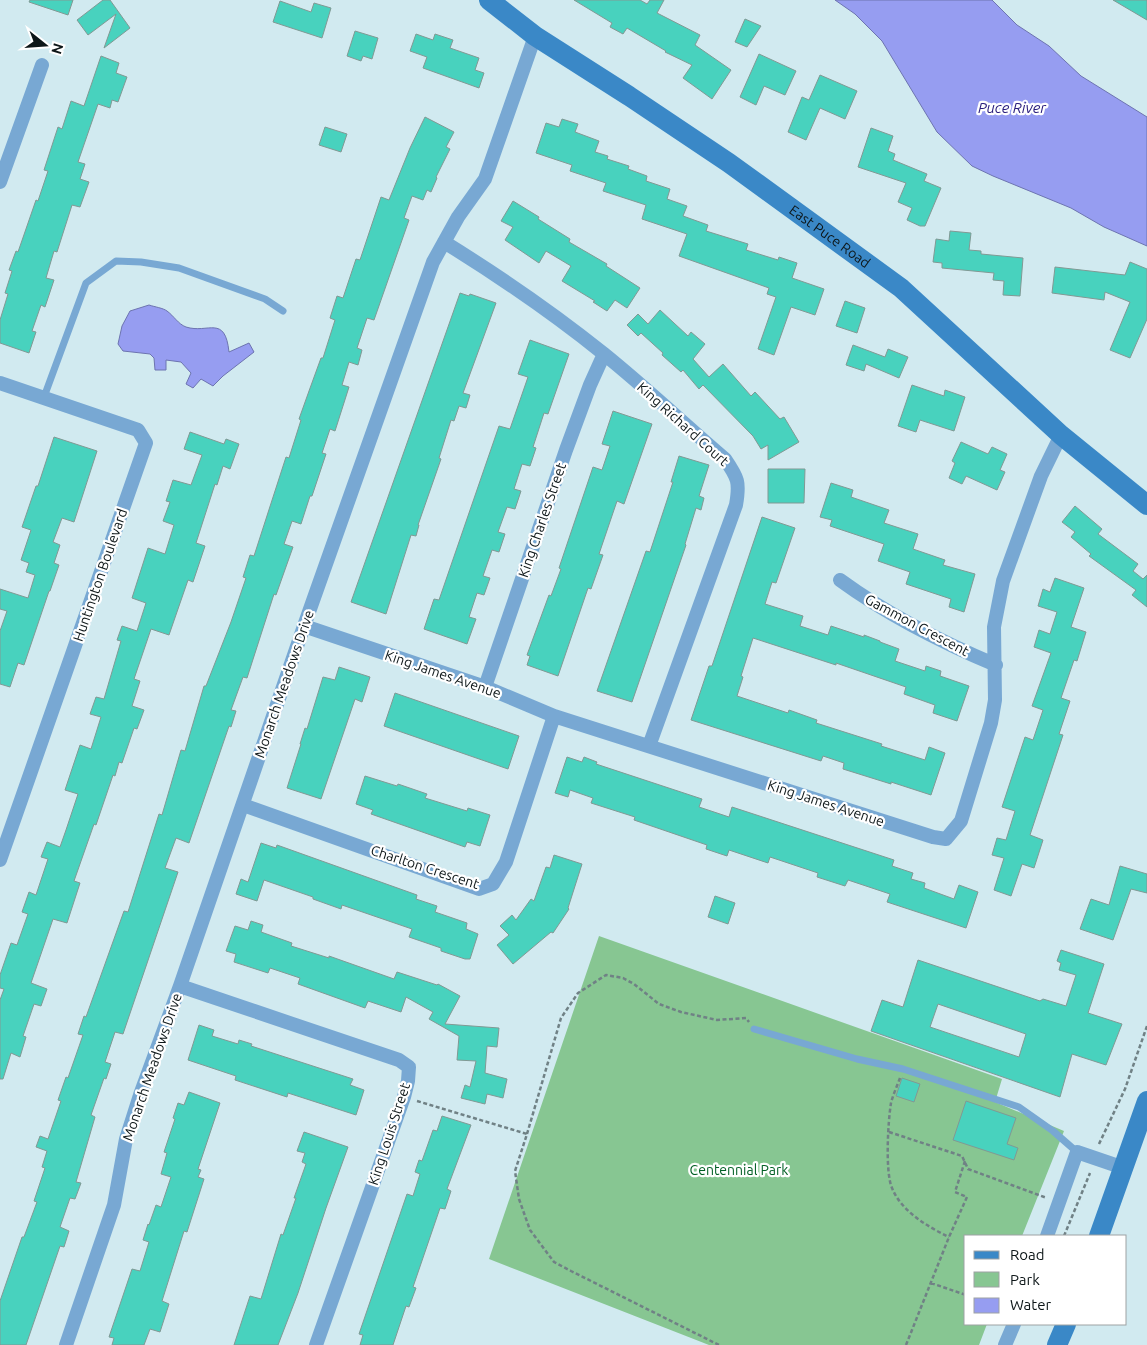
<svg xmlns="http://www.w3.org/2000/svg" width="1147" height="1345" font-family="Ubuntu,sans-serif">
	<style>
		.green { fill: #87c692 }
		.water { fill: #969df1; stroke: #6d74b0 }
		.building { fill: #48d2be; stroke: #819994; fill-rule: evenodd }
		.lines { fill: none; stroke-linecap: round; stroke-linejoin: round }
		.path { stroke: #708185; stroke-width: 2.5; stroke-dasharray: 4 2.5; stroke-linecap: butt }
		.lane { stroke: #78a8d3; stroke-width: 7 }
		.street { stroke: #78a8d3; stroke-width: 14 }
		.secondary { stroke: #3a88c7; stroke-width: 20 }
		.labels { text-anchor: middle; stroke-width: 4.5; stroke-linejoin: round; paint-order: stroke }
		.street-label { font-size: 14px; fill: #0d1618; stroke: #fff }
		.park-label { font-size: 14px; fill: #005f24; stroke: #fff }
		.water-label { font-size: 15px; font-style: italic; fill: #291d7c; stroke: #fff }
	</style>
	<rect width="100%" height="100%" fill="#d1eaf0"/>
	<path class="green" d="M599 936 1002 1079 995 1102 1064 1131 1022 1236H966V1324H987L979 1345H709L489 1259Z"/>
	<path class="water" d="M835 0H992L1017 25 1049 46 1081 76 1147 117V246L1104 227 1071 208 993 176 972 166 937 132 882 41 855 14Z
		M149 305C155 307 163 308 167 311 174 316 178 324 186 327 208 334 225 314 229 352L249 343 254 352 223 376 213 386 201 379 193 388 186 384 191 373 181 362 166 360V370H155L154 358 150 354 123 351 118 344 122 326 130 311Z"/>
	<path class="building" d="M30 0H73L68 15 29 2Z
		M103 0H110L130 28 104 48 116 14 88 35 77 20Z
		M574 0H640L647 4 650 0H664L657 13 700 35 695 45 731 70 712 99 683 78 692 65 665 52 666 51 627 28 623 34 610 27 612 23Z
		M1113 0H1147V20Z
		M280 1 311 12 314 3 331 8 322 38 273 22Z
		M745 19 761 26 747 47 735 42Z
		M355 31 378 38 372 59 363 56 361 61 347 56Z
		M416 34 433 40 435 34 453 40 450 48 479 58 475 70 484 73 479 88 423 68 427 57 410 51Z
		M759 54 796 71 785 95 764 86 756 105 740 97Z
		M101 56 119 63 116 73 127 77 118 102 112 100 110 108 98 104 78 162 85 164 80 179 89 182 80 207 72 205 57 252 54 251 46 278 54 280 45 307 41 305 32 331 36 332 29 353 0 343V320L8 294 5 293 12 271 9 270 16 251 18 252 36 200 38 201 48 171 44 170 58 127 62 129 71 101 84 106Z
		M820 75 857 91 845 119 820 108 806 140 788 132 802 97 809 100Z
		M425 117 454 132 446 147 450 149 436 177 437 178 431 192 427 190 423 200 412 196 404 218 409 220 374 320 367 318 357 348 362 350 358 365 349 362 342 385 349 387 335 431 330 429 322 453 326 454 312 496H310L301 524 292 521 284 544 293 547 276 595 274 594 247 678 243 677 231 710 236 711 231 727 229 726 189 843 176 838 165 868 178 872 123 1034 115 1032 105 1062 111 1064 106 1079 104 1078 91 1115 95 1117 76 1182 81 1183 75 1199 70 1198 60 1227 69 1231 64 1247 60 1246 26 1345H0V1301L22 1237H24L37 1202 34 1201 45 1168 42 1167 47 1151 36 1147 40 1136 48 1139 61 1101 58 1100 66 1077 68 1078 83 1035 78 1034 84 1016 86 1017 124 911 128 912 159 814 162 815 181 750 185 751 204 686H206L231 622 246 578 243 577 250 555 254 556 286 457 289 458 301 420 299 419 309 391 321 358H323L335 320 330 318 337 296 343 298 356 259 360 260 381 197 389 200 410 148Z
		M562 119 578 124 575 132 599 141 595 152 608 156 607 159 629 166 628 169 647 176 646 181 670 189 667 199 687 206 683 216 708 225 706 231 748 244 746 250 778 260 779 257 797 263 792 278 824 289 815 315 791 307 774 355 758 349 776 297 767 294 769 288 679 256 687 234 642 219 646 205 603 191 606 183 570 171 572 165 536 153 546 123 559 127Z
		M325 127 347 134 341 152 319 145Z
		M871 128 893 136 888 151 895 154 893 160 927 174 924 181 941 188 925 226H920L907 220 912 208 898 202 906 183 858 167Z
		M513 201 539 217 538 219 570 239 569 242 607 264 606 266 640 288 627 308 615 300 607 311 593 302 595 301 562 281 571 266 546 251 539 263 505 240 513 227 501 221Z
		M950 231 971 233 969 250 981 251V254L1023 258 1020 296 1003 295 1004 281 993 280 994 273 942 268V263L933 262 936 239 949 241Z
		M1130 262 1147 269V319L1130 358 1110 350 1130 302 1105 292 1104 300 1052 293 1055 267 1125 275Z
		M460 293 469 296 470 294 496 303 463 393 470 395 466 408 459 406 454 421 451 420 439 458 441 459 418 525H419L416 536 411 535 386 614 351 602Z
		M845 301 865 308 857 333 836 326Z
		M660 310 688 336 691 332 705 344 693 359 709 377 723 364 751 396 755 392 780 419 784 417 799 442 768 460V445L761 449 753 436 703 385 699 389 683 370 681 372 662 355 663 353 641 333 638 336 627 325 638 314 648 324Z
		M530 340 569 354 548 414 544 413 533 447 536 448 530 466 522 464 514 489 521 491 515 509 507 507 498 532 505 534 499 552 492 550 483 576 490 578 484 595 477 593 469 617 476 619 467 644 424 629 434 599 439 600 499 426 510 429 528 377 518 374Z
		M853 345 885 357 888 349 908 357 899 378 866 364 864 371 846 365Z
		M912 385 944 396 945 390 965 397 954 431 920 420 916 432 898 426Z
		M613 411 652 424 624 504 617 501 599 554 603 555 591 589 588 588 558 676 527 665 530 656 527 655 549 595 551 596 561 569 559 568 593 467 602 470 610 446 602 444Z
		M190 432 224 444 226 439 239 444 230 469 223 466 217 485 215 484 196 543 205 546 193 582 188 580 169 635 151 629 134 679 140 681 132 706 144 710 137 729 134 728 122 763 119 762 115 776 113 775 96 825 94 824 74 881 80 883 67 923 53 919 31 983 47 989 41 1006 34 1004 23 1036 26 1037 20 1057 11 1053 3 1079H0V1000L4 989 0 988V975L11 943 17 945 28 914 22 912 29 892 36 895 48 859 41 857 47 842 60 847 66 830 78 794 65 790 80 745 91 749 101 717 90 714 96 697 104 699 121 641 117 640 122 626 137 631 146 603 132 598 148 548 165 554 174 525 163 521 170 502 166 501 173 480 191 485 202 455 184 449Z
		M54 437 97 451 74 522 62 518 53 542 60 545 54 563 59 565 50 591H49L24 665 18 663 10 687 0 684V631L7 611 0 609V589L28 598 35 575 26 572 29 563 21 560 31 530 22 527 36 486H38Z
		M961 442 988 454 992 447 1007 454 1000 470 1005 472 997 490 966 476 962 484 949 478 955 463 952 461Z
		M679 456 709 465 699 496 704 498 701 510 696 508 685 544 686 545 632 702 597 691 646 551 650 552 673 482H671Z
		M768 469H805L804 503H768Z
		M831 483 853 490 851 497 889 510 884 523 918 534 913 549 945 560 943 565 975 574 964 612 949 607 951 599 906 584 910 572 878 561 884 544 830 526 832 520 820 517Z
		M1075 506 1102 529 1098 534 1138 564 1133 571 1143 579 1147 575V607L1132 595 1136 590 1089 556 1091 554 1071 537 1075 532 1062 522Z
		M762 517 795 528 776 583 772 582 765 604 803 616 800 626 828 635 831 626 864 637V635L880 641V642L899 649 895 661 925 671 926 666 941 671 940 676 969 686 957 721 933 713 935 705 904 694 906 687 836 663V665L753 638 741 676 743 677 737 696 788 713 789 710 817 720 816 723 882 744 881 746 925 760 929 747 945 753 931 795 891 782V784L843 769 844 763 823 756 821 761 691 720 709 666H712Z
		M1055 578 1084 588 1071 627 1086 632 1077 661 1074 660 1061 698 1070 701 1059 734 1063 735 1030 835 1043 840 1034 868 1022 864 1011 896 994 890 1004 858 992 855 997 838 1006 840 1015 811 1002 807 1025 737 1033 740 1043 710 1032 706 1051 653 1034 647 1039 630 1050 634 1057 612 1038 606 1043 589 1050 592Z
		M339 667 370 677 362 702 355 699 321 799 287 788 301 744H300L305 728 307 729 323 677 335 680Z
		M395 693 519 736 508 769 384 726Z
		M567 757 582 762 584 757 597 762 596 764 702 799 699 807 729 817 732 807 894 860 892 866 913 873 911 879 925 883 924 888 954 899 959 885 978 892 966 928 887 902 890 894 848 880 845 886 817 877 818 873 770 857 768 863 729 850 727 856 706 849 707 845 634 820 635 817 591 803 593 798 570 790 568 797 555 793Z
		M365 776 397 786 398 784 427 794 425 798 467 811 468 808 490 815 480 846 467 842 465 847 371 814 373 810 356 804Z
		M261 843 276 848 277 845 417 895 416 899 437 906 435 912 467 923 466 929 478 934 470 959H465L441 951V948L409 937 412 929 342 905 341 909 313 899V897L264 880 257 901 236 894 241 879 248 882Z
		M554 855 582 864 568 908 569 909 553 933 551 932 513 964 497 945 509 935 500 926 512 915 516 920 531 899 534 901 546 867 550 868Z
		M1120 866 1147 874V893L1131 889 1113 940 1080 929 1091 899 1109 905Z
		M715 896 735 903 728 924 708 917Z
		M251 921 263 925 261 932 292 943 291 946 329 958V956L394 979 397 972 437 985 438 984 460 996 445 1024 499 1028 497 1047 487 1046 485 1073 507 1079 503 1098 487 1094 485 1104 461 1098 465 1085 470 1087 476 1061 457 1060 459 1036 429 1019 433 1012 406 997 401 1012 368 1001 365 1008 298 984 300 978 270 968 268 973 234 962 236 954 226 951 235 926 248 930Z
		M1061 950 1104 964 1088 1013 1122 1024 1106 1065 1072 1054 1060 1097 871 1031 882 1000 903 1007 918 960 1040 1001 1043 999 1066 1006 1076 975 1059 970 1061 963 1057 961ZM938 1004 1026 1034 1019 1057 930 1027Z
		M199 1025 214 1030 212 1036 238 1044 239 1040 252 1044 251 1046 353 1079 350 1085 364 1090 356 1115 288 1093 287 1097 235 1080 236 1076 188 1060Z
		M902 1078 920 1084 914 1102 896 1096Z
		M189 1092 220 1103 198 1169 201 1170 198 1177 204 1179 187 1232 184 1231 162 1301 169 1304 160 1332 150 1329 144 1345H112L114 1338 109 1337 132 1269 140 1271 149 1242 143 1240 148 1224 149 1225 156 1205 161 1207 171 1177 161 1174 167 1153 164 1152 175 1119 173 1118 178 1103 184 1105Z
		M966 1101 1016 1118 1007 1144 1018 1148 1014 1160 953 1140Z
		M442 1116 471 1125 447 1189 451 1191 445 1209 440 1208 413 1287 416 1288 409 1307 406 1306 393 1345H360L363 1335 359 1334 407 1194 413 1196 420 1174 415 1172 419 1160 422 1161 433 1130 437 1131Z
		M304 1132 348 1147 326 1208 298 1293 278 1345H234L250 1296 261 1299 281 1234 283 1235 296 1198H294L306 1164 302 1162 305 1153 297 1151Z"/>
	<g class="lines">
		<path class="path" d="M900 1078C897 1086 893 1095 891 1103 888 1121 885 1172 892 1188 901 1211 928 1227 949 1237
			M417 1101 527 1134 515 1171 519 1199 530 1230 554 1262 571 1271 719 1345
			M889 1132 962 1156 968 1169 1047 1198
			M527 1134 561 1018 578 993 606 975 623 978 634 984 659 1004 681 1012 717 1020 746 1018 749 1022
			M1099 1144 1125 1089 1147 1026
			M1064 1236 1090 1173
			M931 1283 966 1295
			M906 1345 949 1237 967 1197 955 1192 965 1161"/>
		<path class="lane" d="M44 397 86 283 116 261 141 262 179 268 265 299 283 311
			M754 1029 857 1059 903 1069 1019 1107 1053 1131 1077 1152"/>
		<path class="street" d="M0 182 42 65
			M444 242C499 276 553 313 604 354 645 387 684 424 725 459 738 478 740 482 736 505L649 746
			M0 383 138 430 146 443 0 860
			M840 580C888 615 941 642 996 665
			M304 626 485 687 554 716 933 837 946 839 961 821 991 723 995 700 994 627 1003 581 1041 476 1061 435
			M485 687 566 450 590 385 604 354
			M243 805 479 889 493 884 506 862 554 716
			M180 986 399 1060 409 1067 408 1081 404 1097 316 1345
			M1047 1236 1077 1152 1124 1168
			M66 1345 114 1205 126 1139 140 1095 180 986 304 626 433 262 458 217 485 179 535 36
			M1005 1345 1014 1324"/>
		<g class="secondary">
			<path id="s1" d="M489 0 535 36 629 96 729 163 901 288 1061 435 1147 505"/>
			<path d="M1099 1236 1147 1101"/>
			<path d="M1057 1345 1066 1324"/>
		</g>
	</g>
	<g class="labels">
		<g class="street-label">
			<text dy="5" stroke="none"><textPath href="#s1" startOffset="415">East Puce Road</textPath></text>
			<text transform="translate(683 424) rotate(42)" y="5">King Richard Court</text>
			<text transform="translate(542 520) rotate(-71)" y="5">King Charles Street</text>
			<text transform="translate(100 575) rotate(-71)" y="5">Huntington Boulevard</text>
			<text transform="translate(917 625) rotate(28)" y="5">Gammon Crescent</text>
			<text transform="translate(443 674) rotate(19)" y="5">King James Avenue</text>
			<text transform="translate(284 684) rotate(-71)" y="5">Monarch Meadows Drive</text>
			<text transform="translate(826 803) rotate(18)" y="5">King James Avenue</text>
			<text transform="translate(425 867) rotate(18)" y="5">Charlton Crescent</text>
			<text transform="translate(152 1067) rotate(-71)" y="5">Monarch Meadows Drive</text>
			<text transform="translate(389 1134) rotate(-72)" y="5">King Louis Street</text>
		</g>
		<g class="park-label">
			<text x="739" y="1175">Centennial Park</text>
		</g>
		<g class="water-label">
			<text x="1012" y="113">Puce River</text>
		</g>
	</g>
	<rect x="964" y="1235" width="162" height="90" fill="#ffffff" stroke="#9ea2a3"/>
	<rect x="974" y="1251" width="25" height="8" fill="#3a88c7" stroke="#9ea2a3"/>
	<text x="1010" y="1260" font-size="15" fill="#0d1618">Road</text>
	<rect x="974" y="1272" width="25" height="15" fill="#87c692" stroke="#9ea2a3"/>
	<text x="1010" y="1285" font-size="15" fill="#0d1618">Park</text>
	<rect x="974" y="1298" width="25" height="15" fill="#969df1" stroke="#9ea2a3"/>
	<text x="1010" y="1310" font-size="15" fill="#0d1618">Water</text>
	<g transform="translate(45 45) rotate(107)" stroke="#ffffff" stroke-width="4" paint-order="stroke">
	<path d="M0-4L9 19L0 12L-9 19Z" fill="#0d1618"/>
	<text y="-8" font-size="14" font-weight="bold" text-anchor="middle" fill="#0d1618">N</text>
	</g>
</svg>
